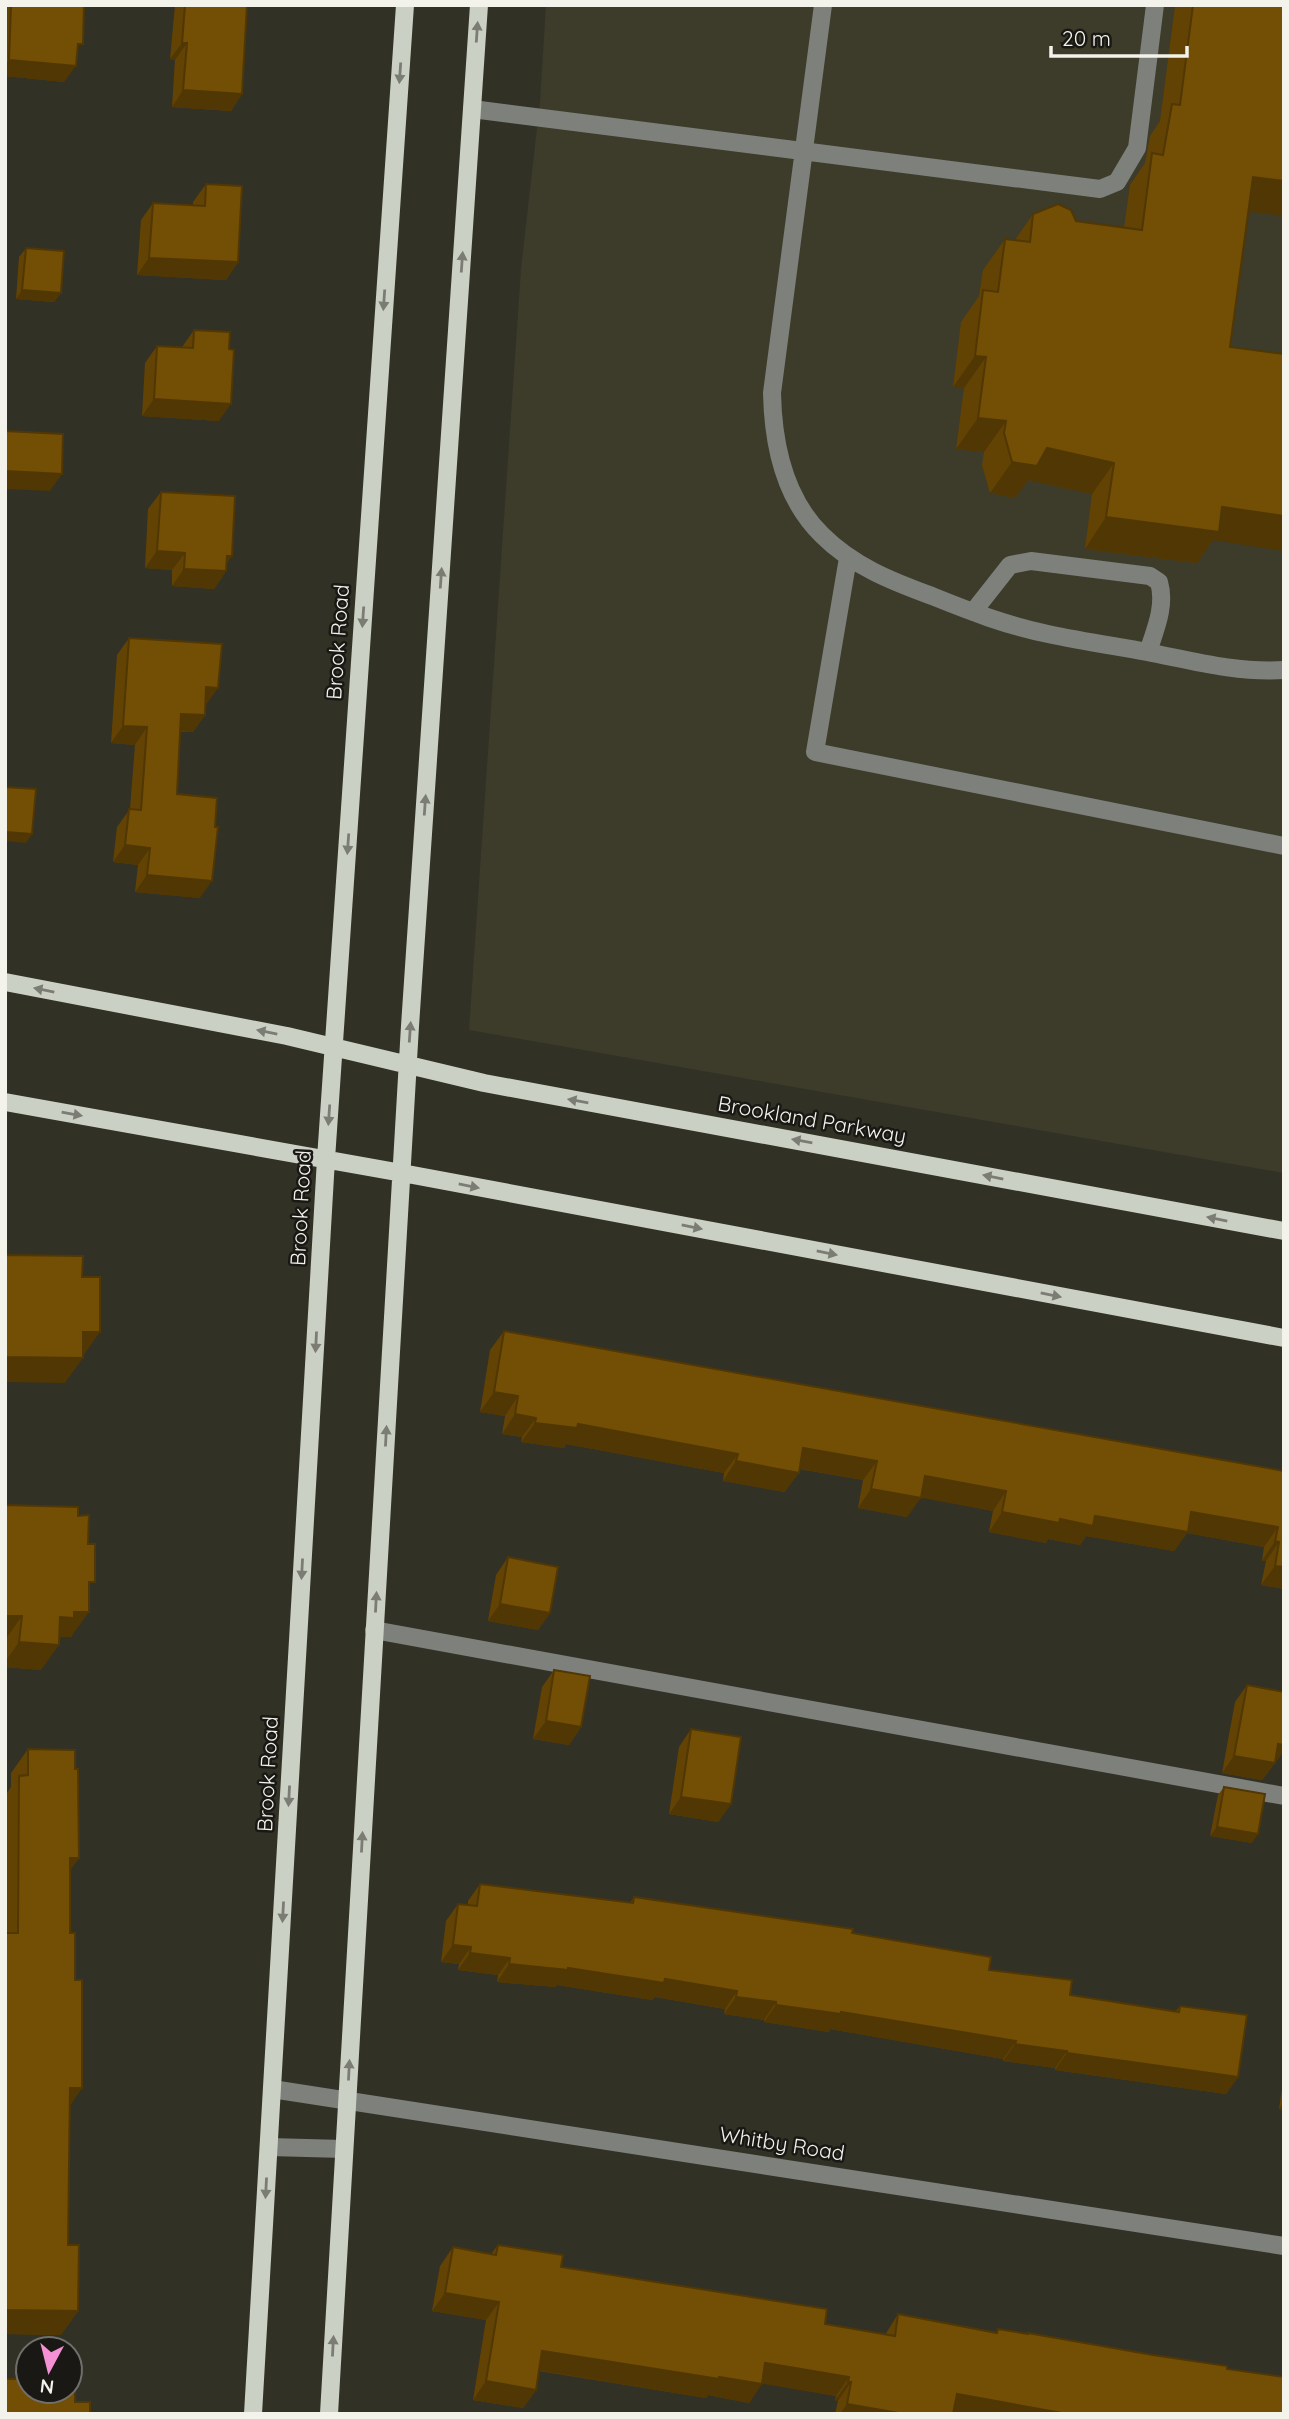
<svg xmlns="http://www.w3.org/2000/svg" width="1289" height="2419" font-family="Quicksand,sans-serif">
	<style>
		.built { fill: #3d3b2a }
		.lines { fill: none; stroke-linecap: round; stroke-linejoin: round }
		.minor { stroke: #7e807b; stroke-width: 18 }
		.major { stroke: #cbd0c5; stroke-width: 18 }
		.wall { fill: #634304 }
		.shaded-wall { fill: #503704 }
		.building { fill: #734e05; stroke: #503704; stroke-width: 2 }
		.oneway { fill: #7b7d75 }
		.labels { text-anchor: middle; stroke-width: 5; stroke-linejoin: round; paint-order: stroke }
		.street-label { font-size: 21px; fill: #f3f2eb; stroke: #191814 }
	</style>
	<rect width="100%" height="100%" fill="#323126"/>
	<path class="built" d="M546 5H1284V1173L469 1030 521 269 540 102Z"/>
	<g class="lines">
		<path class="minor" d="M823 5 772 393C773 443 784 498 822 535 853 566 891 581 932 596 969 611 1008 626 1048 634 1081 641 1114 646 1147 652 1193 661 1237 673 1284 670
			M472 109 1100 189 1117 182 1137 148 1155 5
			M848 558 815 752 1284 846
			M973 612 1010 565 1031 561 1150 576 1159 582C1166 606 1155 630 1148 652
			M374 1630 1284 1796
			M272 2089 1284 2246
			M269 2147 344 2149"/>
		<path class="major" d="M5 982 287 1036 484 1083 1284 1231
			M5 1102 402 1173 1284 1338
			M253 2414 326 1159 405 5
			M329 2414 410 1026 479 5"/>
	</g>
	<path class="wall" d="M8 5H84L77 52 64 82 5 76V9Z
		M175 5H247L242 94 231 111 172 107 175 60 170 59Z
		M1171 5H1284V216L1249 211 1230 347 1213 540 1197 563 1085 549 1092 494 1028 480 1015 498 990 493 982 465 984 452 956 449 964 388 953 387 961 322 979 296 983 270 1005 239 1015 240 1033 214 1124 228 1130 185 1145 163 1150 136 1160 121 1175 6Z
		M206 184 238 262 226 280 137 275 141 220 153 203 193 205V202Z
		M26 248 61 293 54 302 16 299 19 257Z
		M194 330 229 349 219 421 142 416 145 363 157 346 182 347Z
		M161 492 226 564V571L214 589 172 586V570L145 568 148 509Z
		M129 638 206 705H205V715L193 732H180L177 794 200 898 135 892 138 865 113 862 117 827 130 809 135 745 111 743 117 655Z
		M504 1331 1284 1471V1589L1261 1585 1266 1561H1262L1264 1547 1187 1533 1174 1551 1086 1536 1080 1545 1048 1539 1046 1543 989 1532 993 1511 921 1497 907 1517 858 1508 863 1480 799 1469 785 1492 723 1481 724 1473 566 1444 564 1448 521 1442 522 1437 502 1434 505 1416 480 1412 490 1350Z
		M5 1505 78 1516 88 1544 89 1590 71 1637H61L41 1670 5 1667Z
		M508 1557 550 1613 538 1630 488 1621 496 1575Z
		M554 1670 581 1727 569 1745 533 1739 542 1687Z
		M1247 1685 1284 1751 1262 1780 1222 1773 1235 1702Z
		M691 1729 731 1804 718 1822 669 1814 679 1747Z
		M28 1749 75 1769 79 1858 70 1870V1933L75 1980 82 2088 69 2106 68 2245 78 2311 61 2335 5 2334V1796L11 1787V1773Z
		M1224 1787 1252 1843 1210 1836 1218 1795Z
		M480 1884 630 1903 634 1897 852 1933 989 1970 1070 1995 1176 2011 1180 2006 1238 2077 1226 2094 1055 2070V2068L1003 2061V2059L830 2029 829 2032 764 2022V2020L724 2014 725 2009 655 1997 652 2000 557 1985 556 1987 497 1982 498 1975 458 1970 459 1964 441 1962 446 1921 458 1904 468 1905V1901Z
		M1284 2076V2110L1279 2109Z
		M498 2245 561 2267 825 2324 885 2335 898 2314 996 2332 998 2329 1027 2334 1028 2333 1227 2369 1284 2414H835L838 2401 835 2400 836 2396 762 2383 749 2403 708 2395 706 2398 539 2371 536 2390 523 2408 473 2400 486 2320 432 2311 440 2266 453 2247 491 2254Z"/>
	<path class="shaded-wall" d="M182 43H187L175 60 170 59Z
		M9 60 76 66 64 82 5 76V65Z
		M183 90 242 94 231 111 172 107Z
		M1253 177 1284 181V216L1231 209Z
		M149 258 238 262 226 280 137 275Z
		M22 290 61 293 54 302 16 299Z
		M975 356 986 357 964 388 953 387Z
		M154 399 231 404 219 421 142 416Z
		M978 418 1006 421 984 452 956 449Z
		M1047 448 1114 463 1092 494 1028 480 1015 498 990 493 1012 462Z
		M5 471 62 474 50 491 5 489Z
		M1222 507 1284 516V551L1213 540 1197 563 1085 549 1106 517Z
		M157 551 185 553 172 570 145 568Z
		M227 556H232L222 571H226L214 589 172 586 184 569Z
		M206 687 218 688 206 705 194 704Z
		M181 714 205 715 193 732 168 731Z
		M123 726 147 727 135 745 111 743Z
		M5 832 32 834 26 843 5 841Z
		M125 845 150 848 138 865 113 862Z
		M147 875 212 881 200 898 135 892Z
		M83 1332H100L83 1356Z
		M5 1357 83 1358 65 1383 5 1382Z
		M494 1392 518 1396 505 1416 480 1412Z
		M515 1414 536 1418 522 1437 502 1434Z
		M535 1423 578 1424 738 1454 724 1473 566 1444 564 1448 521 1442Z
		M803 1448 877 1461 863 1480 790 1467Z
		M736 1461 799 1473 785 1492 723 1481Z
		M925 1476 1006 1491 993 1511 911 1496Z
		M871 1489 921 1498 907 1517 858 1508Z
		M1002 1512 1060 1519 1095 1516 1191 1512 1278 1527 1264 1547 1187 1533 1174 1551 1086 1536 1080 1545 1048 1539 1046 1543 989 1532Z
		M1275 1541 1279 1542 1266 1561H1262Z
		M1275 1566 1284 1567V1589L1261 1585Z
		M500 1604 550 1613 538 1630 488 1621Z
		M74 1612H89L71 1637H61L57 1643 60 1617Z
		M5 1616H22L5 1640Z
		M19 1642 59 1645 41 1670 5 1667V1662Z
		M546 1721 581 1727 569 1745 533 1739Z
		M1278 1744 1284 1745V1751L1262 1780 1222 1773 1234 1756Z
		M681 1797 731 1804 718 1822 669 1814Z
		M1217 1827 1258 1834 1252 1843 1210 1836Z
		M70 1858H79L62 1881Z
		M453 1945 471 1947 459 1964 441 1962Z
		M470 1953 510 1958 498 1975 458 1970Z
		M509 1964 568 1968 665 1979 737 1991 725 2009 655 1997 652 2000 557 1985 556 1987 497 1982Z
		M736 1997 776 2002 764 2020 724 2014Z
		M776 2005 841 2012 1016 2041 1003 2059 830 2029 829 2032 764 2022Z
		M1015 2044 1067 2051 1055 2068 1003 2061Z
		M1067 2053 1238 2077 1226 2094 1055 2070Z
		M70 2088H82L66 2112Z
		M1284 2102V2110L1279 2109Z
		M445 2293 499 2302 486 2320 432 2311Z
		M5 2310 78 2311 61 2335 5 2334Z
		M542 2351 719 2377 762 2384 749 2403 708 2395 706 2398 530 2369Z
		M765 2363 849 2377 836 2396 752 2382Z
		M486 2381 536 2390 523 2408 473 2400Z
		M848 2382H851L838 2401 835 2400Z
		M957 2394 1067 2414H949Z
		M847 2404 904 2414H840Z"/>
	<path class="building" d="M11 5H84L83 44H78L76 66 9 60Z
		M185 5H247L242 94 183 90 187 43H182Z
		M1193 5H1284V181L1253 177 1230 347 1284 354V516L1222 507 1219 532 1106 517 1114 463 1047 448 1037 466 1012 462 1004 433 1006 421 978 418 986 357 975 356 983 290 998 292 1005 239 1030 242 1033 214 1058 204 1071 210 1076 221 1142 230 1152 153 1163 155 1172 104 1180 105Z
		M206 184 242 186 238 262 149 258 153 203 205 206Z
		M26 248 64 251 61 293 22 290Z
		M194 330 230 332 229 349 234 350 231 404 154 399 157 346 193 348Z
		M5 431 63 434 62 474 5 471Z
		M161 492 235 496 232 556H227L226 571 184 569 185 553 157 551Z
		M129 638 222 644 218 688 206 687 205 715 181 714 177 794 217 798 215 827H218L212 881 147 875 150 848 125 845 129 809 141 810 147 727 123 726Z
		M5 787 36 789 32 834 5 832Z
		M5 1255 83 1256 82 1277H100V1332H83V1358L5 1357Z
		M504 1331 1284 1471V1567L1275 1566 1279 1542 1275 1541 1278 1527 1191 1512 1188 1532 1095 1516 1093 1526 1060 1519 1059 1523 1002 1512 1006 1491 925 1476 921 1498 871 1489 877 1461 803 1448 799 1473 736 1461 738 1454 578 1424 577 1428 535 1423 536 1418 515 1414 518 1396 494 1392Z
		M5 1505 78 1507V1516L89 1515 88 1544H95V1582H89V1612H74V1618L60 1617 59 1645 19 1642 22 1616H5Z
		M508 1557 558 1567 550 1613 500 1604Z
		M554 1670 590 1676 581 1727 546 1721Z
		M1247 1685 1284 1692V1745L1278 1744 1275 1763 1234 1756Z
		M691 1729 741 1737 731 1804 681 1797Z
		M28 1749 75 1750V1769H78L79 1858H70V1933H75V1980H82V2088H70L68 2245H79L78 2311 5 2310V1933H18L19 1776 28 1775Z
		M1224 1787 1265 1794 1258 1834 1217 1827Z
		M480 1884 633 1903 634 1897 853 1929 852 1933 991 1957 989 1970 1072 1980 1070 1995 1179 2012 1180 2006 1247 2015 1238 2077 1067 2053V2051L1015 2044 1016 2041 841 2012V2014L776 2005V2002L736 1997 737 1991 665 1979 664 1983 568 1968V1970L509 1964 510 1958 470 1953 471 1947 453 1945 458 1904 477 1906Z
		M498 2245 563 2255 561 2267 827 2309 825 2324 895 2336 898 2314 997 2333 998 2329 1028 2334V2333L1153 2355 1227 2366V2369L1284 2377V2414H1067L957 2394 953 2414H904L847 2404 851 2382H848L849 2377 765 2363 762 2384 719 2377V2379L542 2351 536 2390 486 2381 499 2302 445 2293 453 2247 496 2255Z
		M5 2379H28V2391L30 2392 75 2391V2402H90V2414H5Z"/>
	<defs><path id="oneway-solid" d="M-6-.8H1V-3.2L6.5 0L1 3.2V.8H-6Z" transform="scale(1.75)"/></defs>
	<g class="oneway">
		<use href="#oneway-solid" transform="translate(477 32) rotate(-86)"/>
		<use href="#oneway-solid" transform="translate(400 73) rotate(94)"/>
		<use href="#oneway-solid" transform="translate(462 262) rotate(-86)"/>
		<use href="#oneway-solid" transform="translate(384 300) rotate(94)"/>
		<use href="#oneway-solid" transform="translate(441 578) rotate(-86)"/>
		<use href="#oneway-solid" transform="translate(363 617) rotate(94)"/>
		<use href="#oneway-solid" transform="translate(425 805) rotate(-86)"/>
		<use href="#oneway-solid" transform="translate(348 844) rotate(94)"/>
		<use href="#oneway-solid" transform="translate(44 990) rotate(-169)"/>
		<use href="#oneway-solid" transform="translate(267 1032) rotate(-169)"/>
		<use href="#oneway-solid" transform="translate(410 1032) rotate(-86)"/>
		<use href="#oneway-solid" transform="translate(578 1101) rotate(-170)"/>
		<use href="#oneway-solid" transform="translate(72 1114) rotate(10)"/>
		<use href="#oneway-solid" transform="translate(329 1115) rotate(94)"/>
		<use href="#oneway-solid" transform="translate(802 1141) rotate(-170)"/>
		<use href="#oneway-solid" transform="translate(993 1177) rotate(-169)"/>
		<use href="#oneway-solid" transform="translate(469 1186) rotate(11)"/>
		<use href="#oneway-solid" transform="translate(1217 1219) rotate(-169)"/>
		<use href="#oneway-solid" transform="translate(692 1227) rotate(11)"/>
		<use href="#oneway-solid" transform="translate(827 1253) rotate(11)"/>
		<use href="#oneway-solid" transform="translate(1051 1295) rotate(11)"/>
		<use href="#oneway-solid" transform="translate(316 1342) rotate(93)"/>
		<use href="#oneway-solid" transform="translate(386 1436) rotate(-87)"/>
		<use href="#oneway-solid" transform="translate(302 1569) rotate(93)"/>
		<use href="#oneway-solid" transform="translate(376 1602) rotate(-87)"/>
		<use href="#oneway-solid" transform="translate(289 1796) rotate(93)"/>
		<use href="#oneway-solid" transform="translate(362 1842) rotate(-87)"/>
		<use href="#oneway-solid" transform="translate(283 1912) rotate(93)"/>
		<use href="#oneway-solid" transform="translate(349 2070) rotate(-87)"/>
		<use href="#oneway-solid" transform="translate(266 2188) rotate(93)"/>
		<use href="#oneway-solid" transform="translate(333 2346) rotate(-87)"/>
	</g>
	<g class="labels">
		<g class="street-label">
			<text transform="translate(338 642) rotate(-86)" y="7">Brook Road</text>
			<text transform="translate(812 1120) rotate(10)" y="7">Brookland Parkway</text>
			<text transform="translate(301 1208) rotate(-87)" y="7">Brook Road</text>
			<text transform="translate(268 1774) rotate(-87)" y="7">Brook Road</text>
			<text transform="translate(782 2144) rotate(9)" y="7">Whitby Road</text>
		</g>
	</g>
	<rect width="1289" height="2419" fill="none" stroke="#f3f2eb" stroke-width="14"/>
	<g transform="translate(49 2370) rotate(187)"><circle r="33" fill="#191814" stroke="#706f6a" stroke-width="2"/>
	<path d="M0-5L12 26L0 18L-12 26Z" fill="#f491d4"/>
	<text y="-10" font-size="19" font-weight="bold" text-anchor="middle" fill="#f3f2eb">N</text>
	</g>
	<path d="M1051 46v10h136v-10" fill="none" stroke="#f3f2eb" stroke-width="3.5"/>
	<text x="1062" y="46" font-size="21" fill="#f3f2eb" stroke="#191814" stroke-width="5" paint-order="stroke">20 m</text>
</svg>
